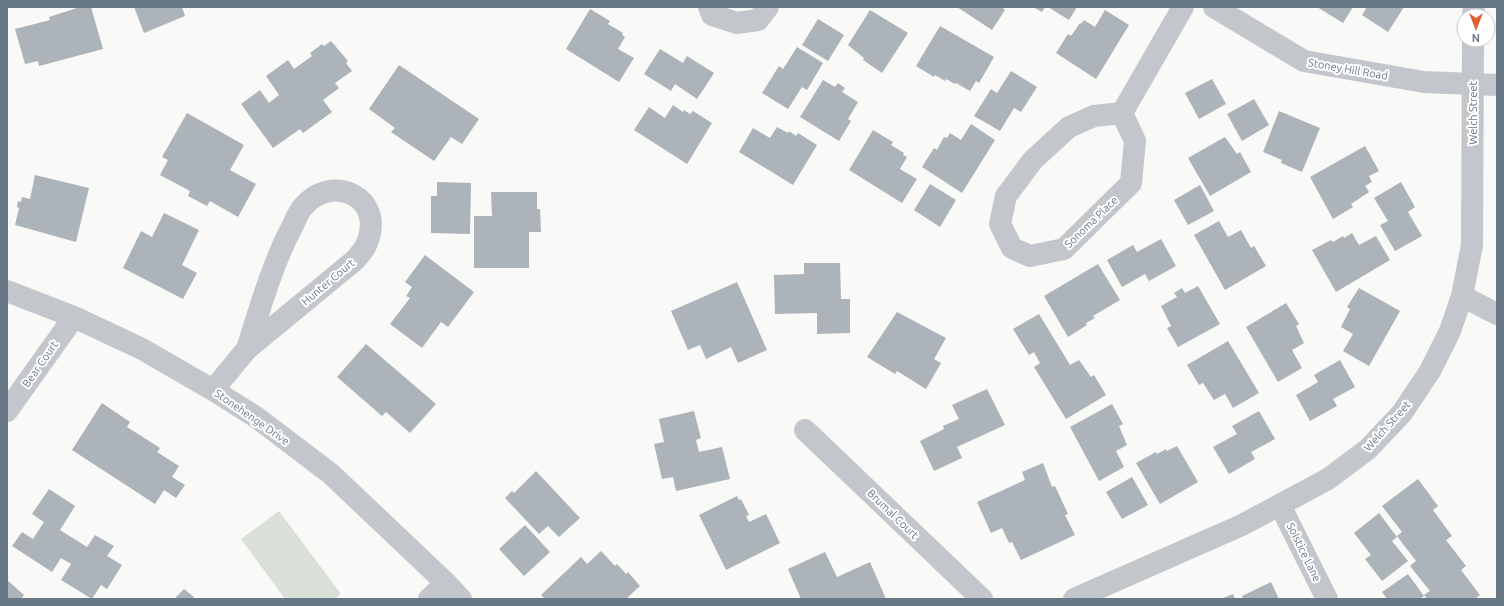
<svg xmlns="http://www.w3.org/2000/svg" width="1504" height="606" font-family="Ubuntu,sans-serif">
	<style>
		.green { fill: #dae0d8 }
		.building { fill: #acb3b9 }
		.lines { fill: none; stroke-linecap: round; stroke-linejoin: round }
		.minor { stroke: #c3c6ca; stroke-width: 22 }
		.labels { text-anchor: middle; stroke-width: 4; stroke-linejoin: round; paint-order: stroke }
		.street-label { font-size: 11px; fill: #697887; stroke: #fff }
	</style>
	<rect width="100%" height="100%" fill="#f9f9f7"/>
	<path class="green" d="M279 511 341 594 335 599H285L241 539Z"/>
	<path class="building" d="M80 7H91L103 49 39 66 38 61 25 64 15 29 50 20 49 17Z
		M134 7H182L185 16 144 33Z
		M957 7H1002L1005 10 992 30Z
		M1033 7H1045L1042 12Z
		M1048 7H1077L1069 20Z
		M1317 7H1353L1343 23Z
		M1367 7H1404L1388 32 1362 15Z
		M590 9 610 21 608 24 623 33 622 35 625 37 618 49 634 58 619 82 566 49Z
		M870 10 908 33 882 73 863 60 864 58 848 45Z
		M1105 10 1129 25 1096 79 1056 53 1068 34 1071 36 1080 23 1081 24 1084 20 1095 27Z
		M818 19 844 35 828 61 802 45Z
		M940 26 994 57 979 83 976 81 970 91 956 83 955 84 946 79 945 81 935 75 934 77 916 66Z
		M331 41 348 61 346 63 352 71 335 83 339 88 323 100 332 112 303 133 300 129 273 148 241 104 260 90 269 103 279 95 266 76 288 60 294 69 312 56 310 53 322 44 324 46Z
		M797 47 823 63 807 90 802 87 788 109 762 93 779 66 783 69Z
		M660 49 683 63 687 56 714 73 697 99 675 84 671 91 644 74Z
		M399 65 479 119 462 144 451 137 434 161 391 132 395 128 369 109Z
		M1011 71 1037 87 1021 112 1014 108 1000 131 974 116 991 89 997 93Z
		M1212 79 1226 104 1199 119 1185 93Z
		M823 80 835 87 838 83 845 88 842 92 858 102 848 119 851 121 839 141 800 117Z
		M1254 99 1269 125 1242 141 1227 114Z
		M673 105 683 112 684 110 690 114 693 111 712 123 687 164 634 130 649 107 665 118Z
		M1279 111 1320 128 1302 172 1281 163 1282 160 1263 152Z
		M187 113 244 145 230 170 256 184 238 217 210 201 207 206 188 196 190 191 160 175 168 160 162 157Z
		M971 124 995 140 962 193 922 167 934 148 937 150 944 137 947 138 950 133 961 140Z
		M777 127 788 133 789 131 796 136 798 133 817 145 793 185 739 152 753 128 770 138Z
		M873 130 893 142 891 145 904 153 903 155 907 157 900 169 917 179 902 203 849 170Z
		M1225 137 1237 154 1240 152 1251 172 1210 196 1188 158Z
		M1365 146 1379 171 1369 176 1372 182 1365 186 1369 192 1351 204 1353 207 1333 219 1310 177Z
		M35 175 89 188 76 242 15 225 19 208 17 207 18 201 21 202 22 197 30 199Z
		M437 182 471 183 470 234 431 233V196H437Z
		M1401 182 1415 207 1408 212 1422 236 1395 251 1380 225 1388 221 1374 198Z
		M930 184 956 200 940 227 914 210Z
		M1200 185 1214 211 1188 225 1174 200Z
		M491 192H537V209H540L541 232H529V268H474V216H492Z
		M164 213 199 230 182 265 197 273 183 299 123 268 141 231 152 237Z
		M1219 221 1228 237 1241 230 1251 248 1254 246 1266 266 1225 290 1194 235Z
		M1352 233 1359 245 1376 236 1390 260 1336 292 1312 250 1331 240 1333 242 1343 236 1344 238Z
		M1161 239 1176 266 1149 281 1145 274 1122 287 1107 260 1133 245 1137 252Z
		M425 255 474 292 448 327 441 322 422 348 390 324 410 298 406 296 412 287 405 282Z
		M804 263H840L841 299H850V333L817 334V313L775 314 774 275 804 274Z
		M1098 264 1120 300 1093 316 1095 318 1086 323 1087 325 1068 337 1044 296Z
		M737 282 767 350 738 363 731 347 706 359 700 345 688 350 671 311Z
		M1198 286 1220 324 1178 347 1167 328 1171 326 1161 306 1177 297 1174 293 1182 288 1185 293Z
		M1359 288 1400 311 1369 366 1343 351 1353 334 1341 327 1350 309 1347 307Z
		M1286 303 1299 324 1296 326 1304 343 1292 350 1302 368 1278 382 1246 327Z
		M897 312 946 338 934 359 941 363 926 389 897 371 895 374 867 357Z
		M1039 314 1070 365 1079 360 1091 377 1094 375 1106 395 1066 419 1034 367 1040 363 1034 352 1029 355 1013 329Z
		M1228 341 1259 393 1233 408 1225 394 1214 400 1203 383 1199 385 1187 365Z
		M366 344 436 404 410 433 386 412 382 416 337 377Z
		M1340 360 1355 387 1333 399 1337 406 1310 421 1296 395 1318 382 1314 375Z
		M987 389 1005 425 957 447 962 458 934 471 920 441 944 429 943 426 959 419 952 405Z
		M102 403 130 422 127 427 160 448 157 452 179 466 172 477 185 485 176 498 164 490 155 504 72 450Z
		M1112 404 1123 424 1119 426 1127 445 1116 451 1124 467 1099 481 1070 427Z
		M694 411 701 438 696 440 699 452 722 447 730 479 676 491 673 477 662 479 654 444 664 442 659 419Z
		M1259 411 1275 439 1251 452 1255 459 1229 474 1213 447 1237 434 1232 426Z
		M1177 446 1198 482 1160 504 1136 463 1156 452 1157 454 1166 449 1167 451Z
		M1043 463 1052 487 1055 486 1068 514 1065 515 1075 535 1021 560 1012 542 1009 543 1002 528 991 533 977 502 1025 480 1022 472Z
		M536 471 580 518 559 537 548 526 539 534 505 498 512 491 514 493Z
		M1132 477 1148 505 1122 519 1106 492Z
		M1418 479 1438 506 1433 510 1452 536 1446 540 1466 566 1461 570 1480 595 1475 599H1427L1424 595 1430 591 1410 566 1416 561 1397 536 1402 532 1382 506Z
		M49 489 75 506 60 530 87 547 95 535 114 546 107 556 122 565 107 589 101 585 92 599 61 580 71 564 61 558 52 572 12 546 22 532 33 539 44 522 32 514Z
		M737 496 739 500 741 499 749 515 746 516 749 522 766 514 780 543 726 570 699 515Z
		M1379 513 1397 537 1392 541 1408 561 1382 581 1365 559 1371 555 1354 533Z
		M525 525 550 552 524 576 499 549Z
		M601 551 615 566 617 564 626 574 628 572 640 586 626 599H545L541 595 581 557 587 564Z
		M825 552 837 577 870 562 886 599H801L788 569Z
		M1408 574 1424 596 1420 599H1387L1382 592Z
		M7 580 24 595 21 599H7Z
		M1271 582 1279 599H1243L1242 596Z
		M184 589 194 597 193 599H174Z
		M1233 594 1235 599H1221Z"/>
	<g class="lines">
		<path class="minor" d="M709 7 712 15 737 23 758 20 768 7
			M1214 7 1304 61 1424 82 1497 85
			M1473 16 1474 7
			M1122 113 1135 141 1131 183 1064 249 1030 256 1012 248 1000 224 1006 196 1033 160 1069 127 1094 116Z
			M1122 113 1183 7
			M7 291 74 317 142 349 213 390 256 417 331 474 446 583 461 599
			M1462 296 1497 314
			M213 390 247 349 355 260C359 255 365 249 367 243 386 196 330 172 302 208 298 213 295 221 292 227 272 265 260 308 247 349
			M7 411 74 317
			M805 430 982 599
			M1280 505 1327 599
			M429 599 446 583
			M1074 599 1242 525 1328 479 1368 449 1402 413 1430 371 1450 331 1462 296 1472 245 1473 40"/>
	</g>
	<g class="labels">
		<g class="street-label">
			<text transform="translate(1348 69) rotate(10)" y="4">Stoney Hill Road</text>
			<text transform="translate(1473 113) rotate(-90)" y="4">Welch Street</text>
			<text transform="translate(1091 222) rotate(-44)" y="4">Sonoma Place</text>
			<text transform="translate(328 282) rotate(-40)" y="4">Hunter Court</text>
			<text transform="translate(40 364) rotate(-55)" y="4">Bear Court</text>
			<text transform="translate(252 417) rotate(35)" y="4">Stonehenge Drive</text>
			<text transform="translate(1387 426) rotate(-48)" y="4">Welch Street</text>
			<text transform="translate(893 514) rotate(44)" y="4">Brumal Court</text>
			<text transform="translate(1304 552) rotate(64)" y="4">Solstice Lane</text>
		</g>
	</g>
	<rect width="1504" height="606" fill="none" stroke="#697887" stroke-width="16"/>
	<g transform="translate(1476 28) rotate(180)"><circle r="19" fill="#ffffff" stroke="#c3c9cf"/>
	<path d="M0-3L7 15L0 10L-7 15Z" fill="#df5f31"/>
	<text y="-6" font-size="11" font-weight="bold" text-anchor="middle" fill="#697887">N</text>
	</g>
</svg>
